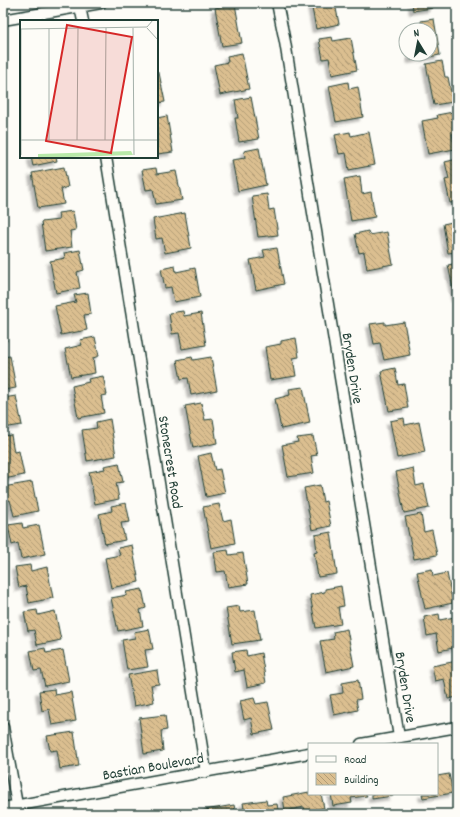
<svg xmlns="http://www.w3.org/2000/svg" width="460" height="817" font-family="Dekko,sans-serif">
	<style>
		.building { fill: url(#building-back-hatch); stroke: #1f3d34; filter: url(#shadow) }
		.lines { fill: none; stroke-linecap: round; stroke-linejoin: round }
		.minor-casing { stroke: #1f3d34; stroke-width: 13 }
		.minor { stroke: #fdfcf7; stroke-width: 10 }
		.labels { text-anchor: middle; stroke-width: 3.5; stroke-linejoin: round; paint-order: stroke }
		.street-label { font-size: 15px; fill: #1f3d34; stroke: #fdfcf7 }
		.inset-road { fill: none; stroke: #a4b0a9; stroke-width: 1 }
		.view { fill: #d62828; fill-opacity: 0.15; stroke: #d62828; stroke-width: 2 }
		.inset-edge { fill: none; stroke: #1f3d34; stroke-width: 2 }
	</style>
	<defs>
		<pattern id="building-back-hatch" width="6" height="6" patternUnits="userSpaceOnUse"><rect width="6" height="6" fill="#dbbf90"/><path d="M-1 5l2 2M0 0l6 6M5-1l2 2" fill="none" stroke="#b19c76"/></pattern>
		<filter id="shadow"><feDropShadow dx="-3.5" dy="3.5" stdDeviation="1" flood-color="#0004"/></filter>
	</defs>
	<rect width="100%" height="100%" fill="#fdfcf7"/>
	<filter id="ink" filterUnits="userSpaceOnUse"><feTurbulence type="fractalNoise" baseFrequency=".025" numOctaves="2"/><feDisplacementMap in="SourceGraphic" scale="8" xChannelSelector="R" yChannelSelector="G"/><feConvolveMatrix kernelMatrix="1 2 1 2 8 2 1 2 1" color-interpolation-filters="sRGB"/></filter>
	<g filter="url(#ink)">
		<path class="building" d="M311 3H335L339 24 316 29Z
			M412 3H432L433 8 413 11Z
			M235 4 242 43 222 46 215 8Z
			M434 19 440 55 411 60 410 54H430V30H406V27L421 24V21Z
			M332 37 333 41 351 38 357 70 332 75 329 58 323 59 319 39Z
			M242 53 249 89 220 95 214 65 228 62 227 56Z
			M442 61 445 77H448L453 102 434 105 426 64Z
			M157 73H159L165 102 157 103Z
			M348 82 349 89 358 87 363 117 336 122 329 86Z
			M251 97 259 139 239 142 235 118H238L235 100Z
			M453 112 457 133 452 134 455 149 428 154 422 121 438 118 437 115Z
			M167 116 173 152 157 154V118Z
			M350 132 351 136 369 132 375 165 349 170 346 153 339 154 335 135Z
			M259 148 266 185 238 191 232 160 245 158 244 151Z
			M31 157H56L57 161 33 166Z
			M457 159V202L450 203 445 180 449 179 445 162Z
			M64 167 68 187 61 189 64 204 38 208 32 173Z
			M156 168 157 174 176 171 182 200 156 204 153 189 146 190 142 170Z
			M360 176 362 194 371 192 375 217 351 221 344 179Z
			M267 194 269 210 274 209 278 235 258 237 252 196Z
			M73 211 76 230 70 231 72 247 45 251 41 222 59 220 58 213Z
			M185 213 191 248 165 253 162 238 156 239 153 219Z
			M457 221V252L448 253 443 224Z
			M368 231 369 235 387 232 393 264 367 269 364 252 359 253 355 234Z
			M277 248 284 284 256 290 250 260 265 257 263 250Z
			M80 250 84 270 77 272 80 288 56 293 50 261 65 258 64 253Z
			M457 263V298H455L448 265Z
			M175 266 176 272 195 268 200 297 174 302 171 287 165 288 161 269Z
			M88 293 91 314 84 315 87 330 61 335 55 306 76 302 74 295Z
			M183 311 184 316 201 313 206 345 182 349 179 333 172 334 169 313Z
			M385 322V325L404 322 410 355 384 360 380 343 374 344 370 324Z
			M3 324 7 341 3 342Z
			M95 337 99 356 93 358 95 373 71 377 65 349 82 345 80 340Z
			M296 338 299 357 293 358 296 376 270 380 265 347 281 344V341Z
			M10 356 16 388 3 390V357Z
			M192 357 193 360 211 357 217 390 191 395 188 378 181 379 177 360Z
			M395 368 398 385 404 384 408 408 389 411 381 371Z
			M103 376 107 395 101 396 104 413 78 418 72 386 89 382 88 379Z
			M303 387 310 423 281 429 275 399 290 395 289 389Z
			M16 396 22 425 3 428V398Z
			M201 403 205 420 213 419 217 443 193 448 185 406Z
			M404 418 405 425 419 422 425 452 397 458 390 421Z
			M110 419 116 456 87 461 82 430 97 428 96 422Z
			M11 435 14 452 19 451 24 475 4 479 3 472V436Z
			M313 436 317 455 311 456 314 473 288 477 282 445 298 442 297 438Z
			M211 453 215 470 220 469 225 493 206 497 198 456Z
			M119 463 123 482 116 483 119 499 95 504 89 472 105 469 104 466Z
			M413 468 416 486 424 484 429 508 404 513 396 472Z
			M32 482 38 511 14 516 10 500 3 502V487Z
			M320 485 323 502 326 501 331 526 312 530 304 488Z
			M126 503 130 522 121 523 125 540 105 544 99 514 112 511 111 506Z
			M219 504 223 521 231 519 235 543 211 548 203 507Z
			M421 514 424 532 432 530 437 555 414 559 405 517Z
			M22 523 23 528 39 525 45 554 21 559 18 543 12 545 8 525Z
			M331 532 337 574 318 577 314 553 317 552 315 535Z
			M132 545 139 582 111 588 105 558 120 555 118 548Z
			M228 550 229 555 243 553 248 584 228 587 225 571 217 572 214 552Z
			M30 565 31 571 47 567 53 598 29 603 26 586 19 588 15 567Z
			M432 569 433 576 447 573 453 603 425 609 417 572Z
			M341 586 344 606 338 607 341 624 316 628 310 595 325 592V589Z
			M142 589 146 608 140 610 143 626 118 631 111 598 127 595 126 592Z
			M239 606 240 612 255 610 260 640 232 644 226 608Z
			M37 610 38 615 55 611 61 640 37 645 34 630 28 631 24 612Z
			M439 614 440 620 454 617 457 634V647L439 651 436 634 427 636 424 617Z
			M149 629 153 649 145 650 148 667 127 670 122 640 135 638 134 632Z
			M347 629 354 666 326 672 320 641 334 639 333 632Z
			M45 648 46 653 63 650 69 681 45 686 41 670 34 671 30 651Z
			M246 650 247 656 261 653 266 683 247 687 244 670 235 672 232 652Z
			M457 661V697L448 699 444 679 435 681 432 666Z
			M157 670 159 684 151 685 154 702 134 706 128 675Z
			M358 680 361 699 356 700 358 710 334 715 330 695 343 693 342 683Z
			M54 689 55 695 71 692 76 721 52 725 49 709 42 711 39 691Z
			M254 698 256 704 268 702 274 730 254 734 251 718 244 720 240 701Z
			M165 715 167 730 161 731 163 751 144 754 139 718Z
			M74 732 79 766 60 769 57 750 50 751 47 736Z
			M449 774 453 793 423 798 422 794H437V776Z
			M309 792V794H321L324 808 305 811 304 807 285 811 283 797Z
			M331 794H366L367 796 351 798 352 803 333 806Z
			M372 794H393V796L372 799Z
			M266 800 267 805 277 804 279 814H245L243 803Z
			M234 805 236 814H199V811Z"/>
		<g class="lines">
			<g class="minor-casing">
				<path id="minor" d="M277 3 285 42 399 737
					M80 7 83 21
					M3 20 101 3
					M106 157 206 772
					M3 727 17 805
					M361 744 457 727
					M3 808 309 753"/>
			</g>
			<use href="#minor" class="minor"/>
		</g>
	</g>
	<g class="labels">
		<g class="street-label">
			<text transform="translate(353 368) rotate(81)" y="5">Bryden Drive</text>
			<text transform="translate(171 462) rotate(81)" y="5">Stonecrest Road</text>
			<text transform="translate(406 687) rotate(81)" y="5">Bryden Drive</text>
			<text transform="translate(153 766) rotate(-10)" y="5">Bastian Boulevard</text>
		</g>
	</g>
	<g transform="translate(20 20)">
		<rect width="138" height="138" fill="#fdfcf7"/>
		<path d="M111 131 113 135 18 138V134Z" fill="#b8e9a9"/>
		<path class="inset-road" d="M113 8 114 135M127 8 138 20M1 120H138M29 120V8M57 120 58 8M85 120 86 8M1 135V9L127 7 133 0"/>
		<path class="view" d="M47 5 112 17 91 133 26 121Z"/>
		<rect width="138" height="138" class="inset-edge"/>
	</g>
	<rect width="460" height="817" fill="none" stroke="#fdfcf7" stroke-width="16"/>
	<rect x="8" y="8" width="444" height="801" fill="none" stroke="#1f3d34" stroke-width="1.5" filter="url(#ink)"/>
	<rect x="308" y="743" width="130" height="52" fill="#fdfcf7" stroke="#a4b0a9"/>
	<rect x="316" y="756" width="20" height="6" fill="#fdfcf7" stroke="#a4b0a9"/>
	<text x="344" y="763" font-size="12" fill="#1f3d34">Road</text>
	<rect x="316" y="773" width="20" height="12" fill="url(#building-back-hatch)" stroke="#a4b0a9"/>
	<text x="344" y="783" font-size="12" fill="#1f3d34">Building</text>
	<g transform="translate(418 42) rotate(350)"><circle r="19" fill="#fdfcf7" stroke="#a4b0a9"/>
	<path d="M0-3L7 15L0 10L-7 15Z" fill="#1f3d34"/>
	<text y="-6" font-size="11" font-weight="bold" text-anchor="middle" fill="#1f3d34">N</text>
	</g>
</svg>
